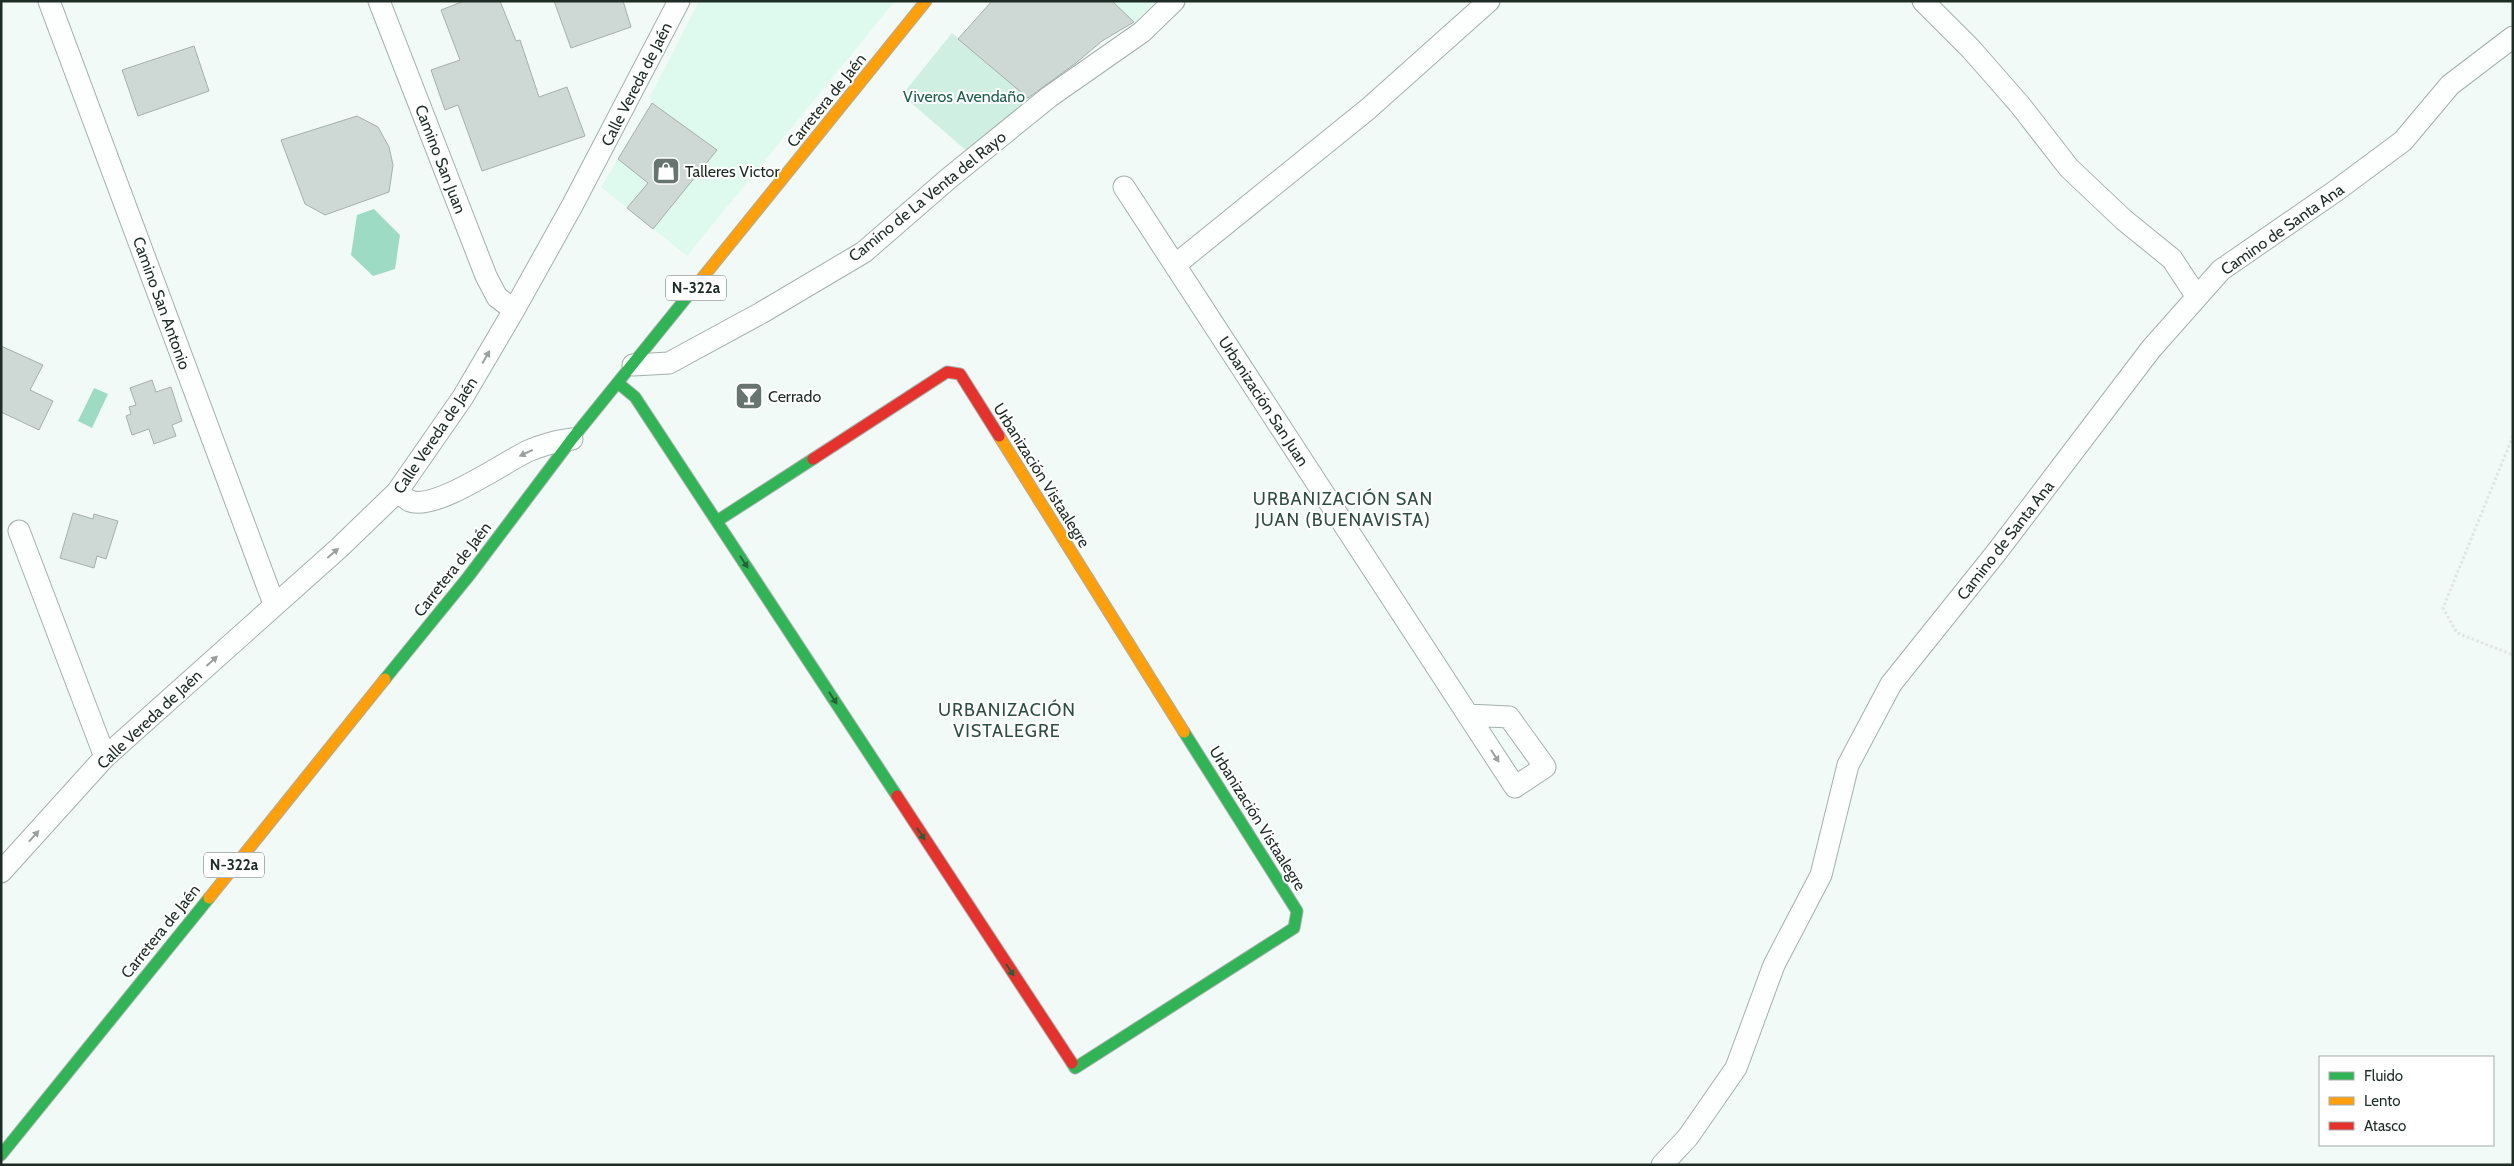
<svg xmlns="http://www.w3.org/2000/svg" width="2514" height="1166" font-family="Cabin,sans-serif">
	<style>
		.built { fill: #defaef }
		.green { fill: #cfefe3 }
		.water { fill: #9ddbc5 }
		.building { fill: #ced9d5; stroke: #a5afab }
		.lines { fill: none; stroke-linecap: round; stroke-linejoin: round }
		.street-casing { stroke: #a5afab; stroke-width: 23 }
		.fast-casing { stroke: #a5afab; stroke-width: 13 }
		.slow-casing { stroke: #a5afab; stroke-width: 13 }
		.jam-casing { stroke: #a5afab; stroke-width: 13 }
		.path { stroke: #e1e4e3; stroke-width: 3; stroke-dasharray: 2.5 2.5; stroke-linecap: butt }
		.street { stroke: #fdfefe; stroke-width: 21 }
		.fast { stroke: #30b455; stroke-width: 11 }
		.slow { stroke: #ff9f0a; stroke-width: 11 }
		.jam { stroke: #e5322d; stroke-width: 11 }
		.oneway { fill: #99a09d }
		.oneway2 { fill: #256239 }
		.labels { text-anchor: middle; stroke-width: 4; stroke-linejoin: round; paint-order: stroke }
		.shield { fill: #fff; stroke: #626b67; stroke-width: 1 }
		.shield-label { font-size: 15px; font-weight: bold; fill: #1e2c26 }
		.street-label { font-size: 16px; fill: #1e2c26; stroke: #fff }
		.park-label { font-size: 16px; fill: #1d604c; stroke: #fff }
		.poi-label { font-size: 16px; fill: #1e2c26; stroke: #fff; text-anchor: start }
		.neighbourhood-label { font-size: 18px; letter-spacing: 1px; fill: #2f4e43; stroke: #fff }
	</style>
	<rect width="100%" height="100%" fill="#f2faf7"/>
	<path class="built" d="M699 1H895L687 256 601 187 652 103 650 96Z
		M1112 1H1156L1134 23Z"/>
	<path class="green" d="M952 33 1032 101 968 152 902 95Z"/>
	<path class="water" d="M374 209 400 235 395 269 373 276 351 255 357 215Z
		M94 388 108 394 92 428 78 421Z"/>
	<path class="building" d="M464 1H500L516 41 520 40 539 97 567 87 585 136 482 171 458 105 445 110 431 70 460 60 441 10Z
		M554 1H623L631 27 571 48Z
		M992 1H1112L1134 22 1102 41 1076 63 1028 98 958 39Z
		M194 46 209 91 138 116 122 70Z
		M652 103 717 150 653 229 627 208 648 183 618 159Z
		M357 116 378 127 389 147 393 165 389 192 325 215 305 204 281 140Z
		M1 346 43 365 30 390 53 401 39 430 1 412Z
		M152 380 156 392 171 387 182 421 172 425 176 436 154 444 149 429 132 435 126 416 131 414 129 407 136 405 130 388Z
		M73 513 93 519 94 514 118 521 106 559 97 556 94 568 60 558Z"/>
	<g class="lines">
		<g class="street-casing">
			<path id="street" d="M49 1 274 604
				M379 1 486 276 497 297 514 310
				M1923 1 1971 49 2020 105 2069 168 2124 220 2172 259 2197 297
				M1124 187 1468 715 1515 787 1545 767 1509 717 1468 715
				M1175 265 1368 109 1489 1
				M633 365 669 363 761 313 864 252 948 179 1049 97 1142 32 1174 1
				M397 492C401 494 406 499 410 501 435 511 503 463 528 451 542 445 557 441 572 439
				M19 531 105 757
				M1 872 105 757 339 548 397 492 463 397 514 310 572 206 679 1
				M1662 1165 1688 1137 1736 1068 1774 965 1821 875 1848 765 1891 684 1996 553 2151 349 2221 270 2337 190 2403 141 2450 85 2513 37"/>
		</g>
		<g class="fast-casing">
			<path id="fast" d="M618 383 635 397 897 796
				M717 521 813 459
				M385 679 468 577 572 439 695 287
				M1072 1063 1075 1068 1294 928 1297 911 1184 732
				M1 1155 209 898"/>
		</g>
		<g class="slow-casing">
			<path id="slow" d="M695 287 926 1
				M999 436 1184 732
				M209 898 385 679"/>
		</g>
		<g class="jam-casing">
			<path id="jam" d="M813 459 947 372 960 374 999 436
				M897 796 1072 1063"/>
		</g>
		<path class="path" d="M2513 436 2443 608 2457 633 2513 655"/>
		<use href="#street" class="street"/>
		<use href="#fast" class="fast"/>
		<use href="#slow" class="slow"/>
		<use href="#jam" class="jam"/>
	</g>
	<defs><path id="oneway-solid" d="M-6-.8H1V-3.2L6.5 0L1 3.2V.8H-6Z" transform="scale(1.25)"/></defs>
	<g class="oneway">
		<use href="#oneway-solid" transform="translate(486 357) rotate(-60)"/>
		<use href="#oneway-solid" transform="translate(526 453) rotate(155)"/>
		<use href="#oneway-solid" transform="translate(333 553) rotate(-41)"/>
		<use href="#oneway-solid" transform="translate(212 661) rotate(-42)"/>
		<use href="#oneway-solid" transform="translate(1495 756) rotate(57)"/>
		<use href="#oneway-solid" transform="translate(34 836) rotate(-48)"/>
	</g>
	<g class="oneway2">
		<use href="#oneway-solid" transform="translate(744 562) rotate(57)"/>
		<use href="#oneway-solid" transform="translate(833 698) rotate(57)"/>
		<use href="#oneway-solid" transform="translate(921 834) rotate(57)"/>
		<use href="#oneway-solid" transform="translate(1010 970) rotate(57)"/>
	</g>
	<defs>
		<g id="shop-square" transform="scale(1.4375)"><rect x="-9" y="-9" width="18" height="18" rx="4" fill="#68746f" stroke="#fff"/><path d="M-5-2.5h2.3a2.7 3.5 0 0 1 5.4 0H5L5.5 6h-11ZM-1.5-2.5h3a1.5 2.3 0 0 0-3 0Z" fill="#fff"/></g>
		<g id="bar-square" transform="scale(1.4375)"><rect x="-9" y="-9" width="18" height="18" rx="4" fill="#68746f" stroke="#fff"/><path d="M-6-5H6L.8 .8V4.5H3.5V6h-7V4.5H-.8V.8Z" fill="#fff"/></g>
	</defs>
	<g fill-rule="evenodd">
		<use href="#shop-square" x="666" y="171"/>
		<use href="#bar-square" x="749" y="396"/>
	</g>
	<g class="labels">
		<g class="shield">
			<rect x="666" y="275.5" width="60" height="25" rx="4"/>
			<rect x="204" y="852.5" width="60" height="25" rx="4"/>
		</g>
		<g class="shield-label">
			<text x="696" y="293">N-322a</text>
			<text x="234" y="870">N-322a</text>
		</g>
		<g class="street-label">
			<text transform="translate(636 84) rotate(-63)" y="6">Calle Vereda de Jaén</text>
			<text transform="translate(826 100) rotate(-51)" y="6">Carretera de Jaén</text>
			<text transform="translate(441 159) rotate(69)" y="6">Camino San Juan</text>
			<text transform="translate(927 196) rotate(-39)" y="6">Camino de La Venta del Rayo</text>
			<text transform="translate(2282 229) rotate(-35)" y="6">Camino de Santa Ana</text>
			<text transform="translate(162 303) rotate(70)" y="6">Camino San Antonio</text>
			<text transform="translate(1264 401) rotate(57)" y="6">Urbanización San Juan</text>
			<text transform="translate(435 435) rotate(-56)" y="6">Calle Vereda de Jaén</text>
			<text transform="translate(1042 475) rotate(58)" y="6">Urbanización Vistaalegre</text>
			<text transform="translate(2005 540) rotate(-52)" y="6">Camino de Santa Ana</text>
			<text transform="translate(452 569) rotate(-52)" y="6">Carretera de Jaén</text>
			<text transform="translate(149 719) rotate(-43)" y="6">Calle Vereda de Jaén</text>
			<text transform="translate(1258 818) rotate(58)" y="6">Urbanización Vistaalegre</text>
			<text transform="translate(160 931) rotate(-51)" y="6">Carretera de Jaén</text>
		</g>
		<g class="park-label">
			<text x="964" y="102">Viveros Avendaño</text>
		</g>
		<g class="poi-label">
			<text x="685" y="177">Talleres Victor</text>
			<text x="768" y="402">Cerrado</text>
		</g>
		<g class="neighbourhood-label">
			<text x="1343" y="505">URBANIZACIÓN SAN<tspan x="1343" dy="21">JUAN (BUENAVISTA)</tspan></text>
			<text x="1007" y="716">URBANIZACIÓN<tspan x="1007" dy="21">VISTALEGRE</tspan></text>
		</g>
	</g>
	<rect width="2514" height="1166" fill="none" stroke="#1e2c26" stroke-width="5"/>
	<rect x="2319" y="1056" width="175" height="90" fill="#ffffff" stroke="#a5aba8"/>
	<rect x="2329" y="1072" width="25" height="8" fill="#30b455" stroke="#a5aba8"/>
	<text x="2364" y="1081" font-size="15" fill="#1e2c26">Fluido</text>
	<rect x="2329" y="1097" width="25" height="8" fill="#ff9f0a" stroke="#a5aba8"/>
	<text x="2364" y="1106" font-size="15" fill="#1e2c26">Lento</text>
	<rect x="2329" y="1122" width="25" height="8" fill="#e5322d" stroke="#a5aba8"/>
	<text x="2364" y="1131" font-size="15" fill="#1e2c26">Atasco</text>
</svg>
